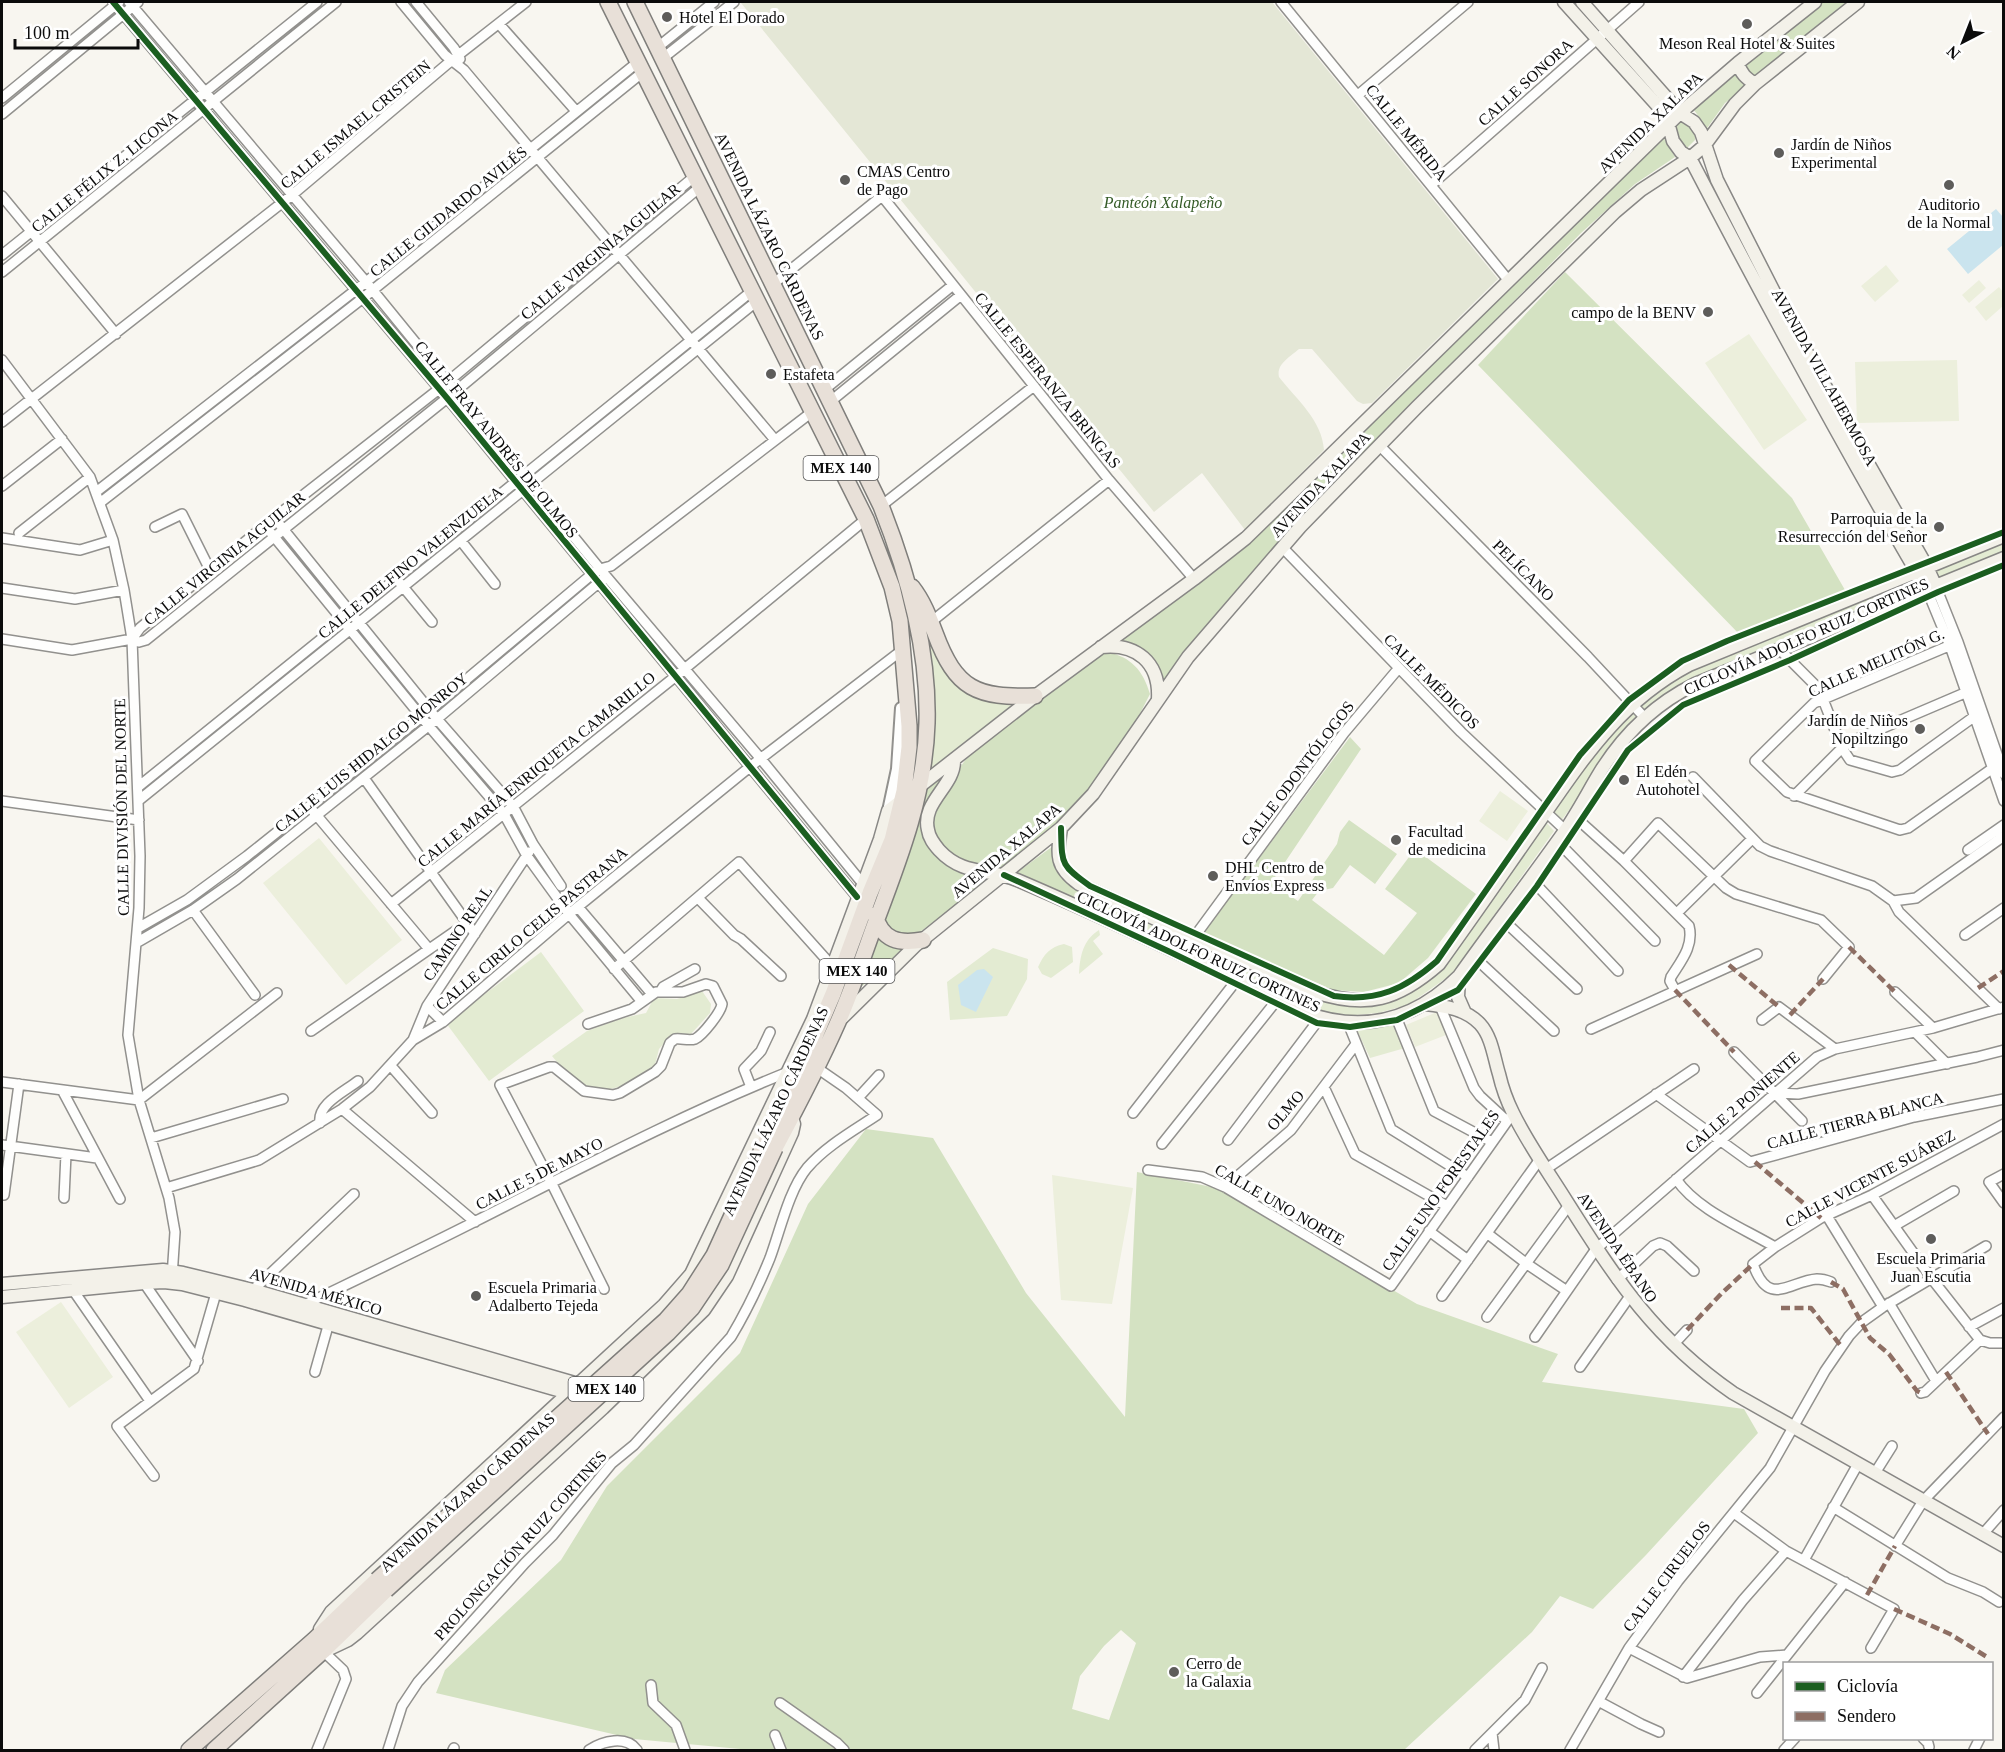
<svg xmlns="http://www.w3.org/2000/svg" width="2005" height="1752" font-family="Georgia,serif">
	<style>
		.green { fill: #e3ebd2 }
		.forest { fill: #d4e2c2; fill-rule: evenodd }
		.cemetery { fill: #e4e7d6 }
		.pitch { fill: #ecefdc }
		.water { fill: #cae4ee }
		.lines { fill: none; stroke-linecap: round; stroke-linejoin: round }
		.minor-casing { stroke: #92918e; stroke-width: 12 }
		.tertiary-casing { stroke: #92918e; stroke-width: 14 }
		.secondary-casing { stroke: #888785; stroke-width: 15 }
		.trunk-casing { stroke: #7f7e7b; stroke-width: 18 }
		.minor { stroke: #fefefd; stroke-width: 9 }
		.tertiary { stroke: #fefefd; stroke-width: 10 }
		.secondary { stroke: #f3f1e9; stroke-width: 12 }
		.trunk { stroke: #e8e0d8; stroke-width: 15 }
		.trunk-bridge-casing { stroke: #7f7e7b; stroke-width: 18; stroke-linecap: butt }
		.trunk-bridge { stroke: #e8e0d8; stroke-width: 15 }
		.quiet { stroke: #8d6e63; stroke-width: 4.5; stroke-dasharray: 9 4.5; stroke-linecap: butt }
		.cycleway-casing { stroke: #fff; stroke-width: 10 }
		.cycleway { stroke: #1b5e20; stroke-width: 6 }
		.poi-dot { fill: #5e5d5b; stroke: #fff; stroke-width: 2 }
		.labels { text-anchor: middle; stroke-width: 6; stroke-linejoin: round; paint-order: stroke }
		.shield { fill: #fff; stroke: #545454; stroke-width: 1.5 }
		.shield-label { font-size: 15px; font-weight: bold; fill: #0b0b0b }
		.poi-label { font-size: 16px; fill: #0b0b0b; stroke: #fff; text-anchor: start }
		.street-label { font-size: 16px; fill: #0b0b0b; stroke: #fff }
		.park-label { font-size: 16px; font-style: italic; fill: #335a25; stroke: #fff }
	</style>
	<rect width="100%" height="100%" fill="#f8f6f0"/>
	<path class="green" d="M2003 540V552L1936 579 1932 570Z
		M1908 579 1913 589 1680 687 1646 713 1637 701 1674 678Z
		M923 620 946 666 1019 702 929 772Z
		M1631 711 1639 720 1617 745 1561 821 1550 811 1604 736Z
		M1544 820 1554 831 1452 974 1408 1005 1378 1013 1344 1016 1312 1011 1189 956 1192 949 1303 994 1347 1006 1382 1002 1441 966Z
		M1088 896 1166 929 1185 939 1178 948 1081 903 1085 897Z
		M1099 930 1100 935 1093 941 1103 954 1079 974C1080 956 1083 940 1099 930Z
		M1064 944 1072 947 1073 962 1051 978 1042 974 1038 967C1044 954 1050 947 1064 944Z
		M993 948 1028 959 1027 979 1007 1016 950 1020 947 982Z
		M541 952 584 1011 489 1081 446 1023Z
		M702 991 711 1004 710 1013 691 1034H672L659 1049 655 1065C642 1074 627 1086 610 1089 587 1094 565 1072 552 1056L587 1031 623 1018 646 1013 654 998 677 999Z
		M1396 1021 1405 1048 1370 1058 1355 1026Z"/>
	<path class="forest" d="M1822 2H1849L1725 103 1705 131 1702 121 1691 106Z
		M1680 119 1686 122 1696 134 1695 140 1686 149 1682 146 1670 128Z
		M1662 135 1675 157 1635 184 1581 233 1435 381 1162 684 1159 674 1117 643 1241 549 1299 497 1363 431Z
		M1565 272 1792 498 1845 590 1741 636 1478 365Z
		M1107 652C1131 657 1143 670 1150 694L1126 741 1066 821 1003 873 966 864 950 853 938 840 932 822 935 803 973 749 1093 656Z
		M1350 737 1361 749 1271 883 1298 901 1337 844 1340 832 1349 820 1397 854 1375 884 1350 865 1333 888 1319 891 1312 900 1384 955 1417 913 1385 889 1415 849 1476 894 1428 958 1399 983 1364 992 1333 990 1203 933Z
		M949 769 928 801 922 822 943 861 966 875 988 882 913 937 897 935 879 918 918 796Z
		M1053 846 1081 890 1075 893 1072 902 1015 874Z
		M876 933 908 949 861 987Z
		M866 1129 933 1138 1026 1293 1125 1417 1137 1172 1217 1188 1417 1304 1558 1354 1542 1382 1744 1409 1758 1433 1646 1555 1593 1609 1560 1596 1532 1632 1404 1750H751L634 1739 436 1693 445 1670 561 1560 607 1486 740 1353 808 1204ZM1121 1630 1136 1643 1109 1720 1072 1709 1080 1676 1104 1646Z"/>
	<path class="cemetery" d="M743 2H1272L1498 279 1372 403 1363 404 1357 401 1312 349H1299C1290 357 1276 364 1279 377 1297 400 1322 420 1324 450L1245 530 1202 473 1154 512 741 3Z"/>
	<path class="pitch" d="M1886 265 1899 281 1875 302 1861 286Z
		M1979 280 1986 288 1969 303 1962 295Z
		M1999 287 2003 292V306L1986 321 1975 307Z
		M1749 334 1807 420 1764 450 1705 363Z
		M1957 360 1959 421 1857 423 1855 362Z
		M1500 791 1528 811 1507 841 1479 821Z
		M319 838 402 940 346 985 263 883Z
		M1437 1012 1446 1035 1415 1047 1406 1025Z
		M1052 1175 1133 1188 1112 1304 1061 1300Z
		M61 1302 113 1377 69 1408 16 1332Z"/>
	<path class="water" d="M1996 209 2003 217V245L1968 274 1947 249Z
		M984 969 993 977 976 1012 961 1005 958 985 977 970Z"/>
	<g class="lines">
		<g class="minor-casing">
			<path id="minor" d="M113 2 447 398 857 897
				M129 2 366 282 600 569 761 759 863 884
				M401 2 445 55 464 70 775 440
				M416 2 454 48 460 59
				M1281 2 1509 281
				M499 24 576 111
				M658 47 714 2
				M663 58 734 2
				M1358 95 1468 2
				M2 98 119 2
				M2 114 138 2
				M1431 185 1639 2
				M2 196 116 334
				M2 255 317 2
				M2 272 336 2
				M773 284 882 196 1109 480 1194 579
				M2 360 90 477 113 540 124 590 132 639 140 856 139 908 128 1035 139 1100 169 1198 175 1232 172 1277
				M825 389 953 285
				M831 401 961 295
				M2 422 292 195 452 60 526 2
				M1379 445 1588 657 1645 718
				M2 486 62 439
				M96 492 366 282 638 62
				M101 502 363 298 643 72
				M881 506 1034 386
				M280 525 437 719 513 806 533 844 561 886
				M155 527 182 514 210 570
				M19 533 90 477
				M271 533 428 725 504 814 527 856 569 914 642 1002
				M2 538 80 550 113 540
				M461 541 495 584
				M1283 548 1461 732 1565 830
				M400 583 432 622
				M1936 587 1958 642 2004 774
				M2 588 75 599 124 590
				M1927 590 1950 646 2004 801
				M931 622 1109 480
				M2 639 72 650 132 639 139 642 146 640 456 391 700 187
				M132 639 140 628 274 518 439 389 695 176
				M1958 642 1814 703 1755 761 1787 792 1900 830 1908 828 2000 763
				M1779 649 1819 689 1842 748 1850 760 1892 772 1900 770 1982 711
				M1693 777 1760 846 1770 851 1872 886 1893 901 1899 912 1999 1009
				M364 778 475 934
				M138 787 752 291
				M1794 796 1842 748 1850 742 1967 692
				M2 801 139 820
				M138 801 757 301
				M313 811 429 949
				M1574 816 1624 861 1689 926C1694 946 1681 961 1671 977L1670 981 1675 990
				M1557 841 1655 941
				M1968 850 2004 825
				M1624 861 1658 823 1726 888 1736 894 1821 920 1849 947 1823 979
				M1530 878 1618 971
				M698 898 734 935 741 939 781 976
				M1893 901 1916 898 2004 836
				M391 904 676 676 866 519
				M578 907 652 994
				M193 910 255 995
				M1677 913 1752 839
				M1501 918 1577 989
				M138 928 187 900 247 856 430 710 591 575 600 569 611 566 812 412
				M1965 935 2004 908
				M136 943 193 910 237 879 437 719 602 580
				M1181 955 1344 733 1398 669
				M1473 956 1554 1031
				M614 969 739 862 833 967
				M660 992 663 987 695 969
				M1895 992 1933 1028
				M427 1006 443 1022
				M1440 1006 1474 1088 1480 1096 1507 1121
				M1396 1017 1434 1111 1492 1142
				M1762 1020 1779 1007 1835 1049
				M1348 1023 1391 1129 1468 1177
				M588 1024 632 1009 656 992H683L706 984 713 986 722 1004C721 1012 703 1035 695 1039 689 1041 681 1038 675 1039L670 1043 661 1066 655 1072 620 1093 613 1095 584 1091 554 1067H549L500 1085 551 1182 604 1289
				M1591 1029 1757 954
				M311 1031 467 923
				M1915 1032 1947 1064
				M413 1040 427 1006 529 852
				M1734 1052 1802 1121
				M391 1066 432 1113
				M2 1082 139 1100 277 993
				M751 1087 744 1069 761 1051 770 1032
				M1324 1087 1355 1154 1447 1206
				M62 1090 120 1199
				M1776 1093 1798 1094 1977 1057 2004 1050
				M1656 1094 1750 1162 1914 1117 2004 1099
				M858 1098 879 1075
				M342 1109 475 1222
				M1133 1113 1236 981
				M320 1123C317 1104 344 1092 358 1081
				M151 1138 283 1099
				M1228 1140 1320 1018
				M1162 1144 1277 1000
				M2 1145 97 1158
				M1546 1169 1694 1069
				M1148 1170 1202 1177 1225 1187 1391 1286 1513 1113
				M2004 1174 1989 1182 2004 1203
				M1676 1179C1697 1210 1743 1228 1775 1247
				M1225 1187 1291 1130 1356 1044
				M166 1188 259 1160 342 1109 370 1087 413 1040 443 1022 569 914 751 766 897 654
				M4 1195 19 1084
				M1872 1195 1932 1279 1980 1340 1990 1343H2004
				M64 1198 66 1154
				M1827 1216 1883 1307
				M1894 1226 1954 1191
				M1429 1231 1468 1260
				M1488 1234 1527 1264 1567 1291
				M142 1280 198 1361
				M1617 1280 1653 1246 1660 1243 1667 1246 1694 1271
				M1831 1282C1826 1280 1822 1279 1817 1279 1789 1281 1769 1309 1753 1264L1775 1247 1821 1218 1872 1195 2004 1124
				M73 1290 150 1401
				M250 1293 354 1194
				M1442 1296 1540 1159
				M1889 1303 1936 1381
				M304 1305C362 1277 419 1250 476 1221 579 1169 681 1115 788 1072
				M1487 1317 1569 1205
				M1969 1327 2004 1308
				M1535 1337 1596 1249 1817 1057 1835 1049 1933 1028 2004 1007
				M1673 1345 1687 1330
				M1580 1367 1630 1296
				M315 1372 330 1319
				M1921 1393 1925 1392 1980 1340
				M1875 1473 1892 1446
				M154 1476 117 1426 194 1369 216 1293
				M1833 1507 1948 1578 1983 1592 1999 1602
				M1734 1513 1786 1551 1894 1609 1871 1648
				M1982 1535 2004 1510
				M1895 1546 1923 1501 2004 1417
				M1804 1560 1858 1464
				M1629 1648 1687 1678 1760 1657 1787 1655
				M1683 1677 1743 1600 1786 1551
				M651 1685 653 1703 676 1725 685 1750
				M1757 1693 1845 1582
				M1600 1702 1641 1724 1659 1732
				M780 1703 837 1743 844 1750
				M1492 1733 1494 1750
				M775 1735 781 1750
				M1923 1738 1928 1743 1929 1747
				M317 1750 346 1679 343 1670 323 1651
				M388 1750 402 1706 418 1682 525 1563 553 1535 612 1463 634 1445 731 1337C746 1312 759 1285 770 1258 780 1231 789 1190 807 1168 826 1146 853 1131 877 1115L846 1088 817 1068
				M453 1750 454 1748
				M589 1750C603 1741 626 1735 637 1750
				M1475 1750 1525 1700 1542 1668
				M1570 1750 1629 1648 1678 1581 1770 1468 1825 1371 1849 1336 1862 1322 1883 1307 1986 1246
				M1784 1750 1795 1738
				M1974 1750 1980 1738"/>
		</g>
		<g class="tertiary-casing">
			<path id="tertiary" d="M888 811 897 769 901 708"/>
		</g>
		<g class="secondary-casing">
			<path id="secondary" d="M1564 2 1666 115 1673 141 1681 152 1690 158C1766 304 1844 448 1927 590
				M1582 2 1680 113 1694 122 1701 132 1717 180 1775 294 1847 426 1927 567 1936 587
				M1738 63C1741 74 1746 78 1755 84
				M1101 647C1136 643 1160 662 1158 699
				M954 760C955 786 921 802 928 830 929 838 934 844 939 850 963 876 988 868 1017 880 1114 921 1209 968 1304 1012 1363 1034 1414 1021 1459 976 1493 928 1530 880 1564 832 1578 812 1589 790 1602 769 1625 733 1657 703 1695 684L2004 558
				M1061 828C1057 855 1055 867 1079 884L1315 992C1367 1009 1398 1000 1439 964 1473 917 1506 869 1539 822 1583 759 1619 702 1689 665L2004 536
				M1459 976 1458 997 1465 1013
				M1425 1004C1445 1006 1466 1009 1480 1024 1492 1037 1494 1058 1499 1074 1502 1087 1507 1101 1513 1113 1528 1144 1549 1173 1567 1202 1617 1281 1655 1339 1733 1393L2004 1546
				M842 1018 916 945 1061 828 1093 794 1188 657 1300 527 1417 407 1615 212 1641 190 1690 158 1704 146 1735 104 1755 84 1858 2
				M2 1284 163 1270 183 1273 253 1290 585 1386
				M2 1297 144 1283 164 1282 182 1284 245 1300 575 1395
				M320 1629 331 1612 664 1305 691 1274 813 1019 880 839 888 811 1035 696 1194 579 1246 538 1680 113 1738 63 1815 2
				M329 1649 348 1640 357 1633 603 1408 704 1310 727 1276 792 1133 794 1124 792 1118"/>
		</g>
		<g class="trunk-casing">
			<path id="trunk" d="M608 2 866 519 892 587 900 621 909 726V747L904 791 892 840 870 893 833 994 804 1062 765 1143
				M635 2 881 506C908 574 929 648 927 723 925 794 900 858 875 924 863 957 852 990 838 1022 819 1065 797 1107 775 1148
				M912 587C923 601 929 617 935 633 956 690 977 698 1035 696
				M875 915C882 941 899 944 923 940
				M189 1750 314 1640 377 1580
				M214 1750 323 1651 386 1590"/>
		</g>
		<use href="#minor" class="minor"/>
		<use href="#tertiary" class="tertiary"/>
		<use href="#secondary" class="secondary"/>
		<use href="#trunk" class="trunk"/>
		<g class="trunk-bridge-casing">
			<path id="trunk-bridge" d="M377 1580 666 1320 689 1294 714 1255 765 1143
				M386 1590 668 1333 692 1308 721 1265 775 1148"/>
		</g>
		<use href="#trunk-bridge" class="trunk-bridge"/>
		<path class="quiet" d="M1849 947 1895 992
			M1729 965 1779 1007
			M1978 988 2004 971
			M1675 990 1734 1052
			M1790 1015 1823 979
			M1755 1162 1821 1218
			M1831 1282 1843 1289 1870 1338 1889 1354 1917 1391 1921 1393
			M1781 1308H1811L1841 1346
			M1687 1330 1721 1294 1753 1264
			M1946 1372 1988 1434
			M1867 1595 1895 1546
			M1894 1609 1950 1634 1987 1657"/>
		<g class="cycleway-casing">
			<path id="cycleway" d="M113 2 447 398 857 897
				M1061 828C1062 864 1060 865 1090 886L1334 996C1377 1002 1405 989 1437 961L1580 755 1629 700 1682 661 1727 641 2004 532
				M1004 875 1168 951 1317 1023 1350 1027 1397 1020 1458 990 1537 886 1628 750 1683 705 1790 660 1938 592 2004 565"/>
		</g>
		<use href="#cycleway" class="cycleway"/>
	</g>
	<g class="poi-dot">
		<circle cx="667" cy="17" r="6"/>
		<circle cx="1747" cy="24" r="6"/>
		<circle cx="1779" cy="153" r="6"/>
		<circle cx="845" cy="180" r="6"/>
		<circle cx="1949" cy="185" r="6"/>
		<circle cx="1708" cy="312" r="6"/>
		<circle cx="771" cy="374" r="6"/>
		<circle cx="1939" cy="527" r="6"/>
		<circle cx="1920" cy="729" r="6"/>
		<circle cx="1624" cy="780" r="6"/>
		<circle cx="1396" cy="840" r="6"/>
		<circle cx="1213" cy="876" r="6"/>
		<circle cx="1931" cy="1239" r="6"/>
		<circle cx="476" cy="1296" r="6"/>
		<circle cx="1174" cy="1672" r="6"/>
	</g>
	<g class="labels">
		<g class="shield">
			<rect x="803.5" y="456" width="75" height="24" rx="4.5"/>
			<rect x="819.5" y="959" width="75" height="24" rx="4.5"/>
			<rect x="568.5" y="1377" width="75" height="24" rx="4.5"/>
		</g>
		<g class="shield-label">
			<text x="841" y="473">MEX 140</text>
			<text x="857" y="976">MEX 140</text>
			<text x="606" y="1394">MEX 140</text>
		</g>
		<g class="poi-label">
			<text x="679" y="23">Hotel El Dorado</text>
			<text x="1747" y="49" text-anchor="middle">Meson Real Hotel &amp; Suites</text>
			<text x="1791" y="150">Jardín de Niños<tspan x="1791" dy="18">Experimental</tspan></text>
			<text x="857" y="177">CMAS Centro<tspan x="857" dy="18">de Pago</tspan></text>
			<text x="1949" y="210" text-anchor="middle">Auditorio<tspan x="1949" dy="18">de la Normal</tspan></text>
			<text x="1696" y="318" text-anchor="end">campo de la BENV</text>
			<text x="783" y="380">Estafeta</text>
			<text x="1927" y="524" text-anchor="end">Parroquia de la<tspan x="1927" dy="18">Resurrección del Señor</tspan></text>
			<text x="1908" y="726" text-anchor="end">Jardín de Niños<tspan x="1908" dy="18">Nopiltzingo</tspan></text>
			<text x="1636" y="777">El Edén<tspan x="1636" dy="18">Autohotel</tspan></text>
			<text x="1408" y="837">Facultad<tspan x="1408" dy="18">de medicina</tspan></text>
			<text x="1225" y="873">DHL Centro de<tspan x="1225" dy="18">Envíos Express</tspan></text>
			<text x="1931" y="1264" text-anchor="middle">Escuela Primaria<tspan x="1931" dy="18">Juan Escutia</tspan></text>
			<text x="488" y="1293">Escuela Primaria<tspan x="488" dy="18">Adalberto Tejeda</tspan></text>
			<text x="1186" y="1669">Cerro de<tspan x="1186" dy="18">la Galaxia</tspan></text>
		</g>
		<g class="street-label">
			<text transform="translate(1525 82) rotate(-42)" y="6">CALLE SONORA</text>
			<text transform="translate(1650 122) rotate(-44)" y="6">AVENIDA XALAPA</text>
			<text transform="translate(355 124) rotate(-40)" y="6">CALLE ISMAEL CRISTEIN</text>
			<text transform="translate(1407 132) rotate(51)" y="6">CALLE MÉRIDA</text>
			<text transform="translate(104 171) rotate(-39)" y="6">CALLE FÉLIX Z. LICONA</text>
			<text transform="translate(448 211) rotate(-39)" y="6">CALLE GILDARDO AVILÉS</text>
			<text transform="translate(770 236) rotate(64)" y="6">AVENIDA LÁZARO CÁRDENAS</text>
			<text transform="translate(600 251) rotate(-40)" y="6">CALLE VIRGINIA AGUILAR</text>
			<text transform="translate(1825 377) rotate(61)" y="6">AVENIDA VILLAHERMOSA</text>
			<text transform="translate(1048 380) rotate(51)" y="6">CALLE ESPERANZA BRINGAS</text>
			<text transform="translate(497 439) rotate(51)" y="6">CALLE FRAY ANDRÉS DE OLMOS</text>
			<text transform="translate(1320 484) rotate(-47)" y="6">AVENIDA XALAPA</text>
			<text transform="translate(224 558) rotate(-39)" y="6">CALLE VIRGINIA AGUILAR</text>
			<text transform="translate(410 562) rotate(-39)" y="6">CALLE DELFINO VALENZUELA</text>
			<text transform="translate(1524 570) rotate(45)" y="6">PELÍCANO</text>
			<text transform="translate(1806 636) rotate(-24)" y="6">CICLOVÍA ADOLFO RUIZ CORTINES</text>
			<text transform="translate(1876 662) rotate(-24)" y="6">CALLE MELITÓN G.</text>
			<text transform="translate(1432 681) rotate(45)" y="6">CALLE MÉDICOS</text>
			<text transform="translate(371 752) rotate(-39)" y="6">CALLE LUIS HIDALGO MONROY</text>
			<text transform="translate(536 769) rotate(-39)" y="6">CALLE MARÍA ENRIQUETA CAMARILLO</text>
			<text transform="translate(1297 773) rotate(-53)" y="6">CALLE ODONTÓLOGOS</text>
			<text transform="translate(121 807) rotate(-91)" y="6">CALLE DIVISIÓN DEL NORTE</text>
			<text transform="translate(1006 850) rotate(-40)" y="6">AVENIDA XALAPA</text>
			<text transform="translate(531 928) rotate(-40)" y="6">CALLE CIRILO CELIS PASTRANA</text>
			<text transform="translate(457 933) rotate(-56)" y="6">CAMINO REAL</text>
			<text transform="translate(1199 951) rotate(25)" y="6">CICLOVÍA ADOLFO RUIZ CORTINES</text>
			<text transform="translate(1742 1102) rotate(-41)" y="6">CALLE 2 PONIENTE</text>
			<text transform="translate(1285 1110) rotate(-49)" y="6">OLMO</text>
			<text transform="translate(775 1111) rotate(-65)" y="6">AVENIDA LÁZARO CÁRDENAS</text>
			<text transform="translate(1855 1120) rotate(-15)" y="6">CALLE TIERRA BLANCA</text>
			<text transform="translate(539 1173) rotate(-27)" y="6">CALLE 5 DE MAYO</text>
			<text transform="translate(1870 1178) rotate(-28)" y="6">CALLE VICENTE SUÁREZ</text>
			<text transform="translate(1440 1190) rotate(-55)" y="6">CALLE UNO FORESTALES</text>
			<text transform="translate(1280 1204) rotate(30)" y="6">CALLE UNO NORTE</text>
			<text transform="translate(1618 1247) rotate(56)" y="6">AVENIDA ÉBANO</text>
			<text transform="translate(316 1291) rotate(16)" y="6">AVENIDA MÉXICO</text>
			<text transform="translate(467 1492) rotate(-42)" y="6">AVENIDA LÁZARO CÁRDENAS</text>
			<text transform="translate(520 1545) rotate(-48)" y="6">PROLONGACIÓN RUIZ CORTINES</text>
			<text transform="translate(1666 1576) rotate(-53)" y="6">CALLE CIRUELOS</text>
		</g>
		<g class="park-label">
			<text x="1163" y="208">Panteón Xalapeño</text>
		</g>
	</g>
	<rect width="2005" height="1752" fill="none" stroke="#0b0b0b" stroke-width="6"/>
	<rect x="1783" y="1662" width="210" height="78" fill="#ffffff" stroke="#9d9d9d" stroke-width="1.5"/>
	<rect x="1795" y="1682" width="30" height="9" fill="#1b5e20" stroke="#9d9d9d" stroke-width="1.5"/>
	<text x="1837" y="1692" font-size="18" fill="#0b0b0b">Ciclovía</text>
	<rect x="1795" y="1712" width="30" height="9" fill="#8d6e63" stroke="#9d9d9d" stroke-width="1.5"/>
	<text x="1837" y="1722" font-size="18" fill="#0b0b0b">Sendero</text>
	<g transform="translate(1963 42) rotate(222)" stroke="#ffffff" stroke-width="4.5" paint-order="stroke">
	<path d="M0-4.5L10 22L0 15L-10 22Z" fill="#0b0b0b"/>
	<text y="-9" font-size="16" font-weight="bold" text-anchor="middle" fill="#0b0b0b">N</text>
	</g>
	<path d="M15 39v9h123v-9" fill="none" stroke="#0b0b0b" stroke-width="3"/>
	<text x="24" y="39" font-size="18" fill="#0b0b0b" stroke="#ffffff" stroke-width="4.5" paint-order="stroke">100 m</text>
</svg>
